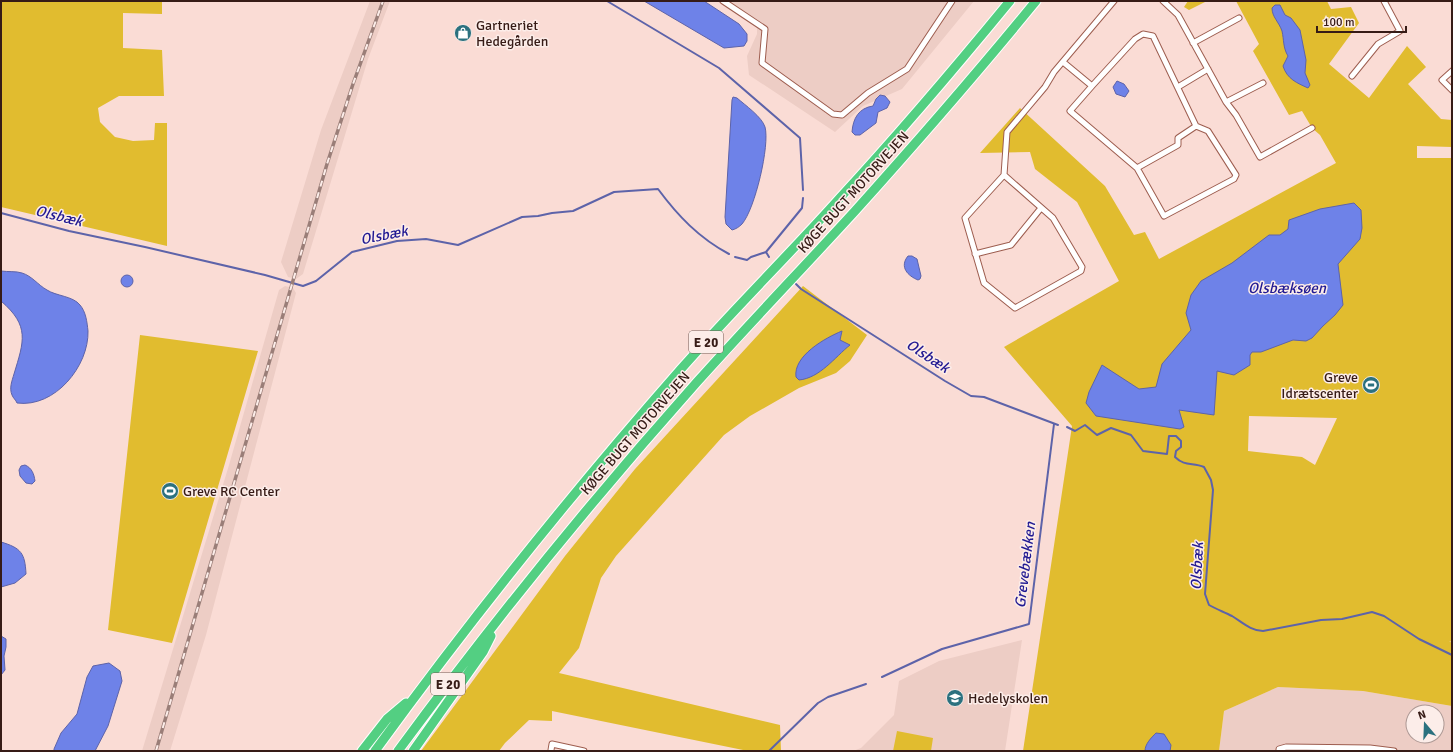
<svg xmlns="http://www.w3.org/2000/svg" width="1453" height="752" font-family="Signika,sans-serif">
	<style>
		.built { fill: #edcdc5; fill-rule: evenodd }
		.green { fill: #e1bc2f; fill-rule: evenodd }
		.water { fill: #6e82e8; stroke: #5d63a9 }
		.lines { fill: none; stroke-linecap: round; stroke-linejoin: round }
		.stream { stroke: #5d63a9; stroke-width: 2 }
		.street-casing { stroke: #9d5d4f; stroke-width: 7 }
		.highway-casing { stroke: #fff; stroke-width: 11 }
		.street { stroke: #fff; stroke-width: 5 }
		.highway { stroke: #53cf82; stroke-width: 9 }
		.rail-casing { stroke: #9a7e78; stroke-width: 3.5 }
		.rail { stroke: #fcede9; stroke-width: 2; stroke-dasharray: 6; stroke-linecap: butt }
		.labels { text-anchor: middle; stroke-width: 3; stroke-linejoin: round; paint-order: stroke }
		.shield { fill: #fcede9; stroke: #715a55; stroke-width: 1 }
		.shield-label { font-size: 13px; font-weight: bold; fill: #361b16 }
		.poi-label { font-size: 14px; fill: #361b16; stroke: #fcede9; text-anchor: start }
		.street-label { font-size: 14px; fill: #361b16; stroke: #fcede9 }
		.water-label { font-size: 15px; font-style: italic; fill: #211992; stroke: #fcede9 }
	</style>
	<rect width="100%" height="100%" fill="#fadcd5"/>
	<path class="built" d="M370 1H390L368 59 303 274 296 279 288 277 281 262 321 130Z
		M717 1H974L902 89 863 106 835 132 749 75 747 56 757 34V28Z
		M285 286 293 288 296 293 206 635 170 751H142L229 465 279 290Z
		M1022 640 1005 751H853L861 748 894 715 899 681 939 661Z
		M1278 687 1363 691 1452 706V751H1219L1224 711ZM1413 712H1437V736H1413Z"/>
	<path class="green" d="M1 1H162V14L123 13V48L162 50 164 96H119L98 108 100 122 115 137 133 141 154 140 155 123H167V246L1 207Z
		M1188 1H1207L1189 10 1184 7Z
		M1236 1H1327L1331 9 1351 7 1359 23 1329 64 1369 98 1407 46 1426 67 1408 84 1441 119 1452 120V147L1417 146V158H1452V642L1449 641 1452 643V706L1363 691 1278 687 1224 711 1219 751H1023L1072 426 1004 347 1119 281 1077 202 1035 169 1030 152 980 153 1020 108 1105 186 1134 235 1145 232 1159 259 1336 163 1320 135 1312 128 1302 111 1289 115 1253 51 1259 44ZM1249 416 1337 418 1315 465 1302 457 1248 451Z
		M803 286 867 335 850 361 836 373 799 388 750 416 724 435 616 556 601 578 579 648 559 673 780 725 781 751H748L552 711V721L529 720 505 743 499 751H421L565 556 635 469Z
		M140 335 258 351 172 643 108 630Z
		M897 731 933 738 931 751H893Z"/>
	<path class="water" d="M644 1H704L739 24 747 34V41L744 46 724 48Z
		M1275 5H1280L1285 15 1291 18 1300 30 1306 60 1305 73 1310 85 1308 88C1297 83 1287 79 1283 66L1288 56C1283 48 1284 40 1282 31 1279 22 1272 17 1272 8Z
		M1117 81 1124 84 1129 91 1125 97 1116 94 1113 87Z
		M880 95 885 96 890 102 887 108 878 112 876 123 860 135H855L852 132C853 118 859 108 873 106L876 99Z
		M733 97 737 98C745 105 762 117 765 127 770 145 755 209 742 224 739 227 736 229 732 230L726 224 725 217 732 100Z
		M1354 203 1361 210 1362 228 1360 239 1338 264 1343 305 1335 315 1323 326 1312 338 1306 341 1293 340 1261 352H1252L1250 355V365L1234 375 1217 371 1214 415 1179 410 1184 427 1180 429 1096 416 1086 403 1089 392 1102 365 1139 389 1156 387 1162 364 1191 330 1186 313 1191 295 1201 281 1232 263 1269 235H1280L1288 229 1289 220 1320 209Z
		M908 256H912L917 259 921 276 920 279 918 280C908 276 899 267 908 256Z
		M1 271C8 272 16 271 22 273 32 276 38 285 47 290 56 296 73 296 80 305 86 312 87 322 88 331 89 366 55 408 17 403 16 400 13 398 12 395 9 388 12 381 14 374 24 341 30 326 1 301Z
		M121 281a6 6 0 1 1 12 0a6 6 0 1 1-12 0Z
		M842 331 840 340 850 345C835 357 820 378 799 380L796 377C793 356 825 338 842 331Z
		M25 465C32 468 34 474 35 481L32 484 26 483 20 476 19 470 21 466Z
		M1 542C21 548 25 553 26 574L15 583 1 587Z
		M1 636 6 639V647L4 656 5 670 1 675Z
		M109 663 120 671 122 681 108 726 95 751H54V749L61 733 77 714 87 677 93 666Z
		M1156 733 1164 734 1171 745 1170 751H1145C1145 744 1151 738 1156 733Z"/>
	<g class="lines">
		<path class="stream" d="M607 1 719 68 800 138 803 190
			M1 213 69 231 145 247 265 275 303 286 316 281 352 252 397 241 426 239 458 245 522 217 538 216 552 213 573 211 614 192 658 189C678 216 699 238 729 254
			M766 252 802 208 803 198
			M735 257 747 260 751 257 766 252 769 257
			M796 284 801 289 945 381 971 396 984 397 1058 425
			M1067 427 1075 431 1085 425 1097 435 1111 428 1131 435 1143 451 1167 454 1169 436H1176L1181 441V447L1176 451 1175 457C1185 467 1193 462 1204 467L1211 480 1213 490 1205 594 1209 605C1216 609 1224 612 1232 616 1242 622 1251 631 1263 631L1321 620 1342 619 1372 612 1384 616 1419 639 1452 655
			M882 677 942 649 1029 624 1054 424
			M769 751 818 703 828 697 866 684"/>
		<g class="street-casing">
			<path id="street" d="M723 1 765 29 762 63 833 114 842 115 868 93 907 69 952 1
				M1163 1 1178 15 1226 102 1236 115 1260 157 1312 128
				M1193 43 1239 18
				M1063 62 1092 86 1135 39 1143 34 1153 36 1196 126 1208 131 1236 175 1234 179 1164 216 1137 168 1070 111 1092 86
				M1452 71 1442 80 1452 90
				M1352 76 1378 44 1400 31 1384 1
				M1178 87 1208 69
				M1226 102 1263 83
				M1137 168 1178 145V138L1196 126
				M1004 175 965 218 984 283 1015 308 1081 271 1082 267 1053 218 1004 175 1007 132 1045 87 1054 72 1114 1
				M975 254 1011 245 1041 208
				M551 750 552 744 584 751
				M1279 751V749L1286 747 1370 748 1394 751"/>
		</g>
		<g class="highway-casing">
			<path id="highway" d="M362 751 387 719 406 703
				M375 751C471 619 573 492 681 369 732 311 787 257 839 199 898 135 955 68 1010 1
				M398 751C492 623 592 500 697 382 749 324 803 268 855 211 917 142 977 73 1036 1
				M413 751 483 652 491 636"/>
		</g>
		<use href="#street" class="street"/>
		<use href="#highway" class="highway"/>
		<g class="rail-casing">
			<path id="rail" d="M156 751 327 164 353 84 383 1"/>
		</g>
		<use href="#rail" class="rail"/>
	</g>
	<defs>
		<g id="shop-disc" transform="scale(0.9)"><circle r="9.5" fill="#2b717f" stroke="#fcede9"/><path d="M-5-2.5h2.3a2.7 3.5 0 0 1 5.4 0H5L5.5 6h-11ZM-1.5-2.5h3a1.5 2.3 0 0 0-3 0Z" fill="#fff"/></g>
		<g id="stadium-disc" transform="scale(0.9)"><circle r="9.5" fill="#2b717f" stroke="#fcede9"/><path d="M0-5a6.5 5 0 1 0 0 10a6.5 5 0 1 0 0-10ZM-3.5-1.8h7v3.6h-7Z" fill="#fff"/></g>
		<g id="school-disc" transform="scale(0.9)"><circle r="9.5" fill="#2b717f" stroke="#fcede9"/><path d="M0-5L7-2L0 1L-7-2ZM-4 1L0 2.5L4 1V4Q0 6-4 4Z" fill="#fff"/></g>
	</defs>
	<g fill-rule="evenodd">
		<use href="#shop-disc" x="463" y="33"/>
		<use href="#stadium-disc" x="1371" y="385"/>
		<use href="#stadium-disc" x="170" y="491"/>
		<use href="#school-disc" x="955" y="698"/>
	</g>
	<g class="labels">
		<g class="shield">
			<rect x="689" y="331" width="34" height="22" rx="3"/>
			<rect x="431" y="673" width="34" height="22" rx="3"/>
		</g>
		<g class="shield-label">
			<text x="706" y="347">E 20</text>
			<text x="448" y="689">E 20</text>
		</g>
		<g class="poi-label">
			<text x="476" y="30">Gartneriet<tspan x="476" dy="16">Hedegården</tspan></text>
			<text x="1358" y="382" text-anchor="end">Greve<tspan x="1358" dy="16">Idrætscenter</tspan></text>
			<text x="183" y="496">Greve RC Center</text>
			<text x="968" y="703">Hedelyskolen</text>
		</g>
		<g class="street-label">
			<text transform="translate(853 192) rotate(-48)" y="5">KØGE BUGT MOTORVEJEN</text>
			<text transform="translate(635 433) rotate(-49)" y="5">KØGE BUGT MOTORVEJEN</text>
		</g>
		<g class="water-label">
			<text transform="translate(59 216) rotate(14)" y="5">Olsbæk</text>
			<text transform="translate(384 235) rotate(-11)" y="5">Olsbæk</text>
			<text x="1287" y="293">Olsbæksøen</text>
			<text transform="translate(928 356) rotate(33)" y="5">Olsbæk</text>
			<text transform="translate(1025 565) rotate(-83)" y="5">Grevebækken</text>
			<text transform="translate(1197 566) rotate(-87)" y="5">Olsbæk</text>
		</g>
	</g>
	<rect width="1453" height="752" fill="none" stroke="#361b16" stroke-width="4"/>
	<g transform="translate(1425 724) rotate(341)"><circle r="19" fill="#fcede9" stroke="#ad9995"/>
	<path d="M0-3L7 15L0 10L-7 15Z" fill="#2b717f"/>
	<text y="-6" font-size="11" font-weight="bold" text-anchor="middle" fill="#361b16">N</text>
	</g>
	<path d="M1317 26v6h89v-6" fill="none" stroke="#361b16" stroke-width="2"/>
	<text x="1323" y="26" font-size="12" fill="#361b16" stroke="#fcede9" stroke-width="3" paint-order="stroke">100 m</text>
</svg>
